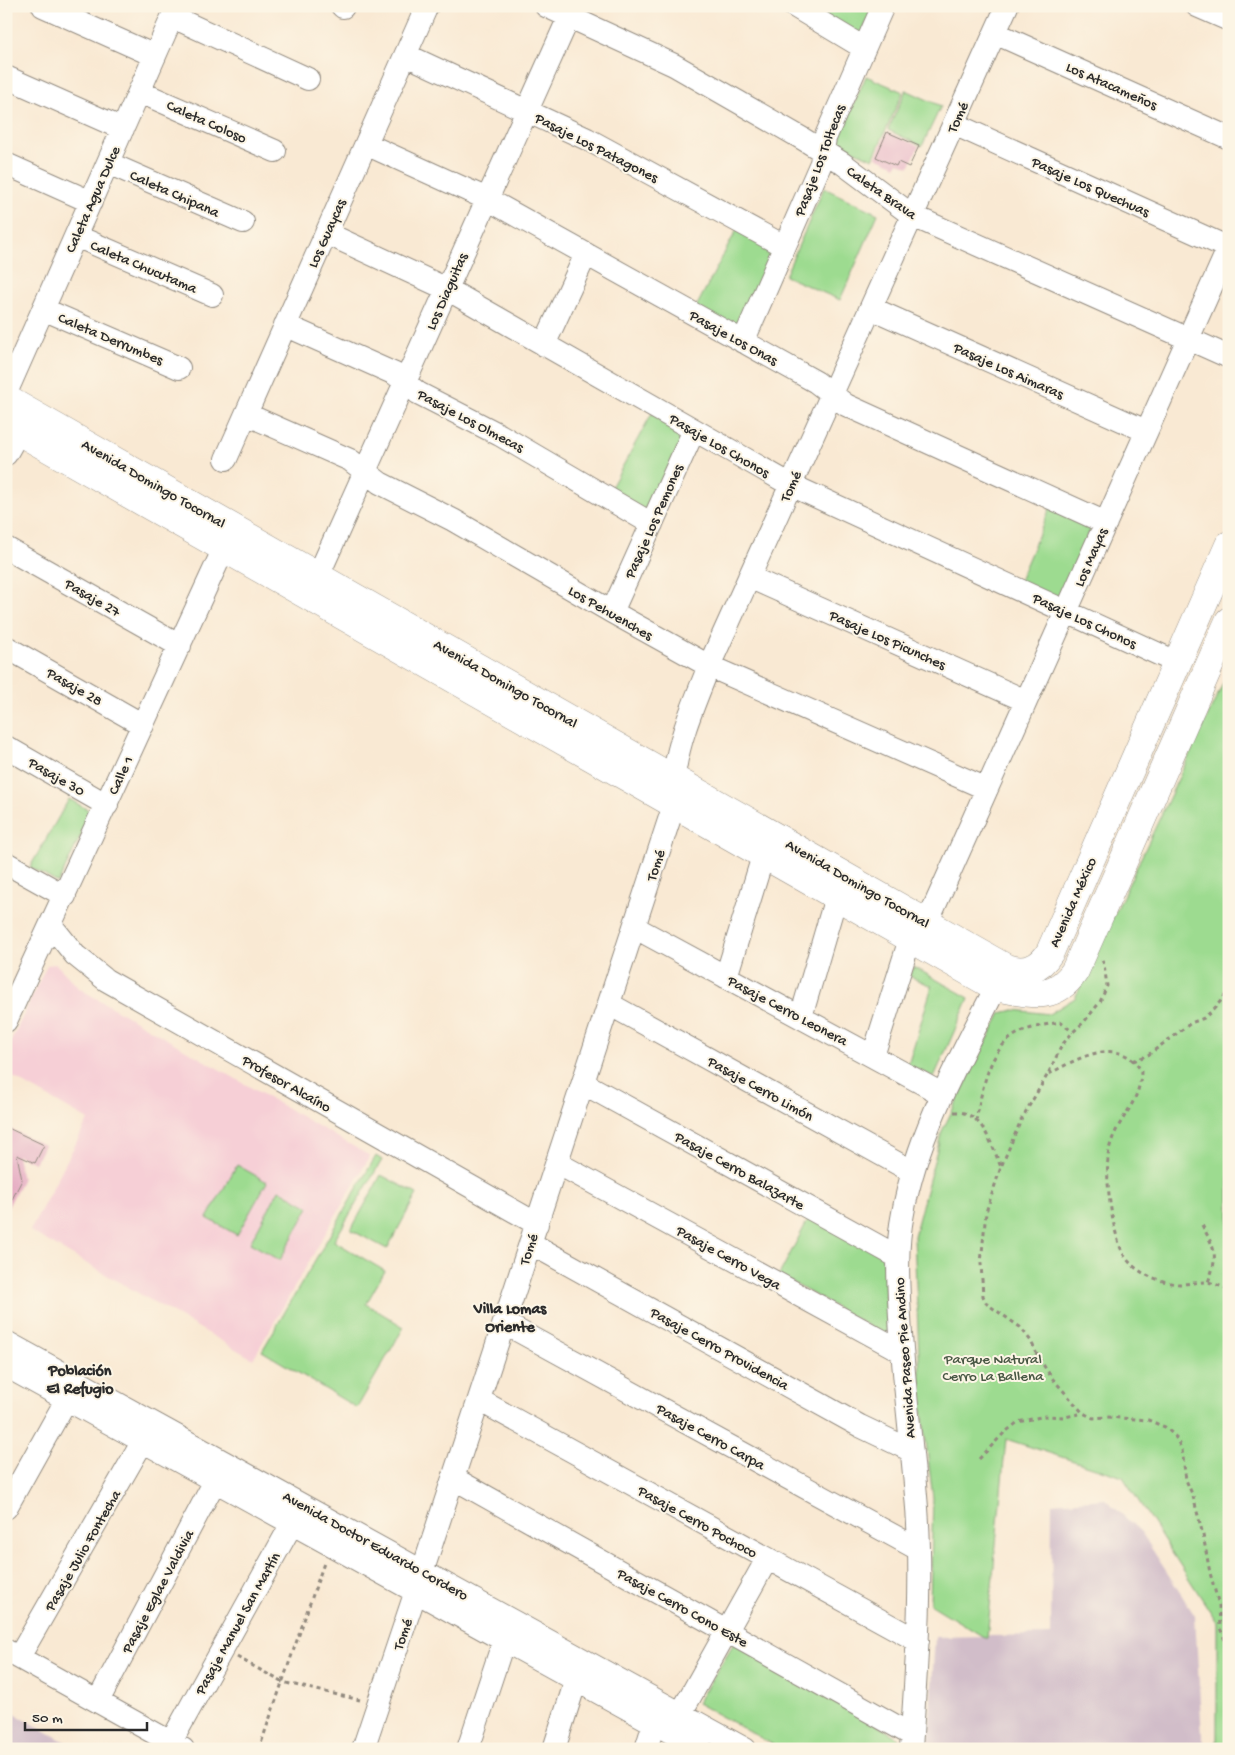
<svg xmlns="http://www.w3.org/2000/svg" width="1235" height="1755" font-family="'Gochi Hand',sans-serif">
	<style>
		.built { fill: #f6cfd6 }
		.industrial { fill: #d1bdc9 }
		.green { fill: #9ddb90; stroke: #64835e }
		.building { fill: #e5abc2 }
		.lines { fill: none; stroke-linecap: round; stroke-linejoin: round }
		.minor-casing { stroke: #928a7f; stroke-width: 24 }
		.major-casing { stroke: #928a7f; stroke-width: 29 }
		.path { stroke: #928a7f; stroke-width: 3; stroke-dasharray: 4 4; stroke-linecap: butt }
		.minor { stroke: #fff; stroke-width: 22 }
		.major { stroke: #fff; stroke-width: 28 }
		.labels { text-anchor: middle; stroke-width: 4; stroke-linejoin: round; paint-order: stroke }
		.street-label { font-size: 15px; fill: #2b2b2b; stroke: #fcf5e5 }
		.park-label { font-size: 15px; fill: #485744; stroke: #fcf5e5 }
		.neighbourhood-label { font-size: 16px; font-weight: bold; fill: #2b2b2b; stroke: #fcf5e5 }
	</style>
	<rect width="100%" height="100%" fill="#fcf5e5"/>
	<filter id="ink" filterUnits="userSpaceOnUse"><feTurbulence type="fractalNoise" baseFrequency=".02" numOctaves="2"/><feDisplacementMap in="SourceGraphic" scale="10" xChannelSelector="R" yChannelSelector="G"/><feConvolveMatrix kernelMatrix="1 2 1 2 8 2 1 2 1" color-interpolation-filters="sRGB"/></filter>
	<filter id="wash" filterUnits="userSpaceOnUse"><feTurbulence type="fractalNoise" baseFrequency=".0096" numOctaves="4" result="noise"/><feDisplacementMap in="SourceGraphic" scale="20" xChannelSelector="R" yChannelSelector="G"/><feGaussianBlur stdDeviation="1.12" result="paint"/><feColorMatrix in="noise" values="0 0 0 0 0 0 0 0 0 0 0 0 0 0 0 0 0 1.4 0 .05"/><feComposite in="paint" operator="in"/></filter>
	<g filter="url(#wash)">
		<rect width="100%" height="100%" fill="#f9e9d3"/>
		<path class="built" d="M56 964 80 989 370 1156 253 1359 30 1231 88 1120 6 1073V1052L47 965Z"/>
		<path class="industrial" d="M1105 1499 1141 1532 1195 1616 1202 1736 1207 1749H928L935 1637 1051 1635 1052 1503Z
			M6 1709 78 1749H6Z"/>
		<path class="green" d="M824 6H874L860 37 820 14Z
			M866 76 903 92 873 159 837 143Z
			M906 90 941 106 922 146 888 130Z
			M824 188 878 214 840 300 785 276Z
			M737 229 774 250 738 334 695 309Z
			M652 413 686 433 646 515 608 493Z
			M1050 508 1092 526 1060 601 1018 583Z
			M1229 671V1749H1217V1622L1123 1477 1006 1439 987 1639 930 1604 933 1498 921 1402 914 1236 942 1131 1001 1013 1014 1010 1049 1014 1075 998Z
			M69 799 92 812 58 883 30 867Z
			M914 967 969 998 934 1077 908 1065 932 986 909 976Z
			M376 1156 382 1160 334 1241 385 1271 366 1304 404 1327 357 1408 262 1351Z
			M237 1165 267 1182 237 1235 207 1218Z
			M381 1175 417 1194 387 1249 351 1230Z
			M279 1190 309 1207 280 1260 250 1243Z
			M812 1212 883 1256 888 1337 779 1275Z
			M734 1643 899 1738 897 1749H781L697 1703Z"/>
		<g id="blocks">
			<path class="building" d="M887 132 919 146 909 167 898 162 896 166 876 157Z
				M6 1127 44 1145 35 1163 17 1155 22 1180 6 1211Z"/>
		</g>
	</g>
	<g filter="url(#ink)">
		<use href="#blocks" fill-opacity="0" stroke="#928a7f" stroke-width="1"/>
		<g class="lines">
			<g class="minor-casing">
				<path id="minor" d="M43 6 155 56
					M342 6 343 7
					M546 6 674 65 803 139 842 163 913 216 1229 357
					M794 6 864 48
					M1197 6 1229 20
					M173 17 308 79
					M995 33 1229 138
					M406 55 587 139 784 246
					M6 77 123 129
					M140 92 275 151
					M954 124 1229 248
					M366 144 487 199 816 382 846 405 1106 523
					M108 163 243 222
					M6 164 91 202
					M326 233 447 289 791 485 1178 663
					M76 236 212 295
					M871 308 1146 431
					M43 309 179 368
					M285 325 395 374 418 393 500 435 652 524
					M743 342 821 163 825 138 883 6
					M544 345 586 254
					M6 393 177 6
					M246 414 350 460 380 483 453 520 612 612 709 666 987 789
					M6 454 19 431
					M226 459 427 6
					M6 548 180 646
					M318 576 574 6
					M749 577 1026 701
					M612 612 694 430
					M6 647 143 725
					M6 747 107 805
					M6 863 65 896
					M927 923 1229 247
					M51 925 75 955 106 980 537 1224
					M634 927 942 1094
					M726 977 763 856
					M609 1004 913 1172
					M801 1017 836 897
					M6 1021 231 533
					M873 1056 910 939
					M583 1083 898 1257
					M557 1163 901 1351
					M530 1243 860 1426 910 1450
					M504 1323 918 1549
					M6 1342 745 1749
					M6 1366 701 1749
					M479 1400 918 1641
					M453 1478 912 1735
					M6 1508 74 1386
					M7 1651 183 1749
					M19 1657 143 1441
					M98 1701 215 1481
					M681 1713 767 1559
					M171 1742 299 1511
					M363 1749 416 1591 674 805C674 796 673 786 674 778 677 742 696 699 709 666L1007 6
					M468 1749 504 1640
					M554 1749 576 1680
					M646 1749 654 1723
					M911 1749C916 1669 923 1588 917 1508 912 1444 903 1381 900 1317 898 1282 896 1247 903 1213 919 1126 965 1050 1003 973"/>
			</g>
			<g class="major-casing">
				<path id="major" d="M6 399 1006 968C1025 974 1040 969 1050 952L1229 545
					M6 424 996 987C1028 993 1054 1003 1075 971L1229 621"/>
			</g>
			<path class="path" d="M1102 960 1104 964 1107 986 1100 1002 1084 1022 1073 1032 1062 1045 1048 1074 1022 1118 1001 1167 986 1212 981 1263 983 1296 987 1304 1020 1327 1031 1341 1038 1357 1052 1378 1083 1413 1093 1418 1107 1417 1148 1420 1165 1427 1175 1436 1182 1450 1186 1480 1193 1496 1203 1535 1210 1573 1219 1605 1220 1628 1229 1650
				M1133 1061 1148 1055 1191 1023 1204 1018 1213 1010 1229 991
				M1049 1074C1071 1062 1106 1041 1130 1058 1134 1061 1138 1066 1141 1070 1141 1104 1118 1117 1110 1146 1103 1170 1112 1234 1124 1255 1130 1265 1141 1273 1151 1277 1159 1280 1171 1284 1180 1284 1189 1284 1198 1282 1207 1282 1214 1283 1222 1287 1229 1290
				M954 1112C982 1110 992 1146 1001 1167
				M976 1121C981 1094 988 1053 1012 1037 1025 1028 1044 1025 1060 1022L1073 1032
				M1202 1225C1215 1250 1219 1254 1208 1282
				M979 1459 1004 1433 1018 1422 1045 1416 1065 1417 1083 1413
				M237 1657 282 1682 360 1700
				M259 1749 324 1563"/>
			<use href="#minor" class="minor"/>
			<use href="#major" class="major"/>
		</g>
	</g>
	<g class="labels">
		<g class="street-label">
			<text transform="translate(1112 85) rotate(24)" y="5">Los Atacameños</text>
			<text transform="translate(957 117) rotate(-66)" y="5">Tomé</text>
			<text transform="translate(207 121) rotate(24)" y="5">Caleta Coloso</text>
			<text transform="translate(597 147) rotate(27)" y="5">Pasaje Los Patagones</text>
			<text transform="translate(819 160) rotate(-69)" y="5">Pasaje Los Toltecas</text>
			<text transform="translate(1091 186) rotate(24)" y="5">Pasaje Los Quechuas</text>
			<text transform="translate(882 192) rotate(35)" y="5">Caleta Brava</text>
			<text transform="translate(175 193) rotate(24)" y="5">Caleta Chipana</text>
			<text transform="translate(92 199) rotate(-66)" y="5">Caleta Agua Dulce</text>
			<text transform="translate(326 233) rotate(-66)" y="5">Los Guaycas</text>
			<text transform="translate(144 266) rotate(23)" y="5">Caleta Chucutama</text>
			<text transform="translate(446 291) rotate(-66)" y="5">Los Diaguitas</text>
			<text transform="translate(734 337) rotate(29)" y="5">Pasaje Los Onas</text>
			<text transform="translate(111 338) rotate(23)" y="5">Caleta Derrumbes</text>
			<text transform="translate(1009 370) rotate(24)" y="5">Pasaje Los Aimaras</text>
			<text transform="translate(471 420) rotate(28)" y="5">Pasaje Los Olmecas</text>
			<text transform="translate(720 445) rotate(30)" y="5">Pasaje Los Chonos</text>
			<text transform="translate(154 483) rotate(30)" y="5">Avenida Domingo Tocornal</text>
			<text transform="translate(790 486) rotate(-66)" y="5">Tomé</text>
			<text transform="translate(653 521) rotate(-66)" y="5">Pasaje Los Pemones</text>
			<text transform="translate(1090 557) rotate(-66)" y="5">Los Mayas</text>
			<text transform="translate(93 597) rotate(30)" y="5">Pasaje 27</text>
			<text transform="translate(611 612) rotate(30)" y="5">Los Pehuenches</text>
			<text transform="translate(1085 620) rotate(25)" y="5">Pasaje Los Chonos</text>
			<text transform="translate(888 639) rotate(24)" y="5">Pasaje Los Picunches</text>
			<text transform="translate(506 683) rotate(30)" y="5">Avenida Domingo Tocornal</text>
			<text transform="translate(75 686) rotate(30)" y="5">Pasaje 28</text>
			<text transform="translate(120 775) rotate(-65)" y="5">Calle 1</text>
			<text transform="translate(57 776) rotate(30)" y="5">Pasaje 30</text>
			<text transform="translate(655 865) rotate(-72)" y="5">Tomé</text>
			<text transform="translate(858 883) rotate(30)" y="5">Avenida Domingo Tocornal</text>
			<text transform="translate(1072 902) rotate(-66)" y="5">Avenida México</text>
			<text transform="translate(788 1010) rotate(28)" y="5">Pasaje Cerro Leonera</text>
			<text transform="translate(287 1083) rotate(30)" y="5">Profesor Alcaíno</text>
			<text transform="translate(761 1088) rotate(29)" y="5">Pasaje Cerro Limón</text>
			<text transform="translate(740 1170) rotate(29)" y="5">Pasaje Cerro Balazarte</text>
			<text transform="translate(528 1249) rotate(-72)" y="5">Tomé</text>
			<text transform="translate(729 1257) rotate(29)" y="5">Pasaje Cerro Vega</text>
			<text transform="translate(720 1348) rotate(29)" y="5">Pasaje Cerro Providencia</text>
			<text transform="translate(904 1358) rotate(-94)" y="5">Avenida Paseo Pie Andino</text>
			<text transform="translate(711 1436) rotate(29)" y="5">Pasaje Cerro Carpa</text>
			<text transform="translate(698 1521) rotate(29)" y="5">Pasaje Cerro Pochoco</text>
			<text transform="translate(376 1545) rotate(29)" y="5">Avenida Doctor Eduardo Cordero</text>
			<text transform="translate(82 1550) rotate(-60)" y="5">Pasaje Julio Fontecha</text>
			<text transform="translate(157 1591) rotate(-62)" y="5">Pasaje Eglae Valdivia</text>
			<text transform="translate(683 1607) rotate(29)" y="5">Pasaje Cerro Cono Este</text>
			<text transform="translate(237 1623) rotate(-61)" y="5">Pasaje Manuel San Martín</text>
			<text transform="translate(402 1634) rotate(-71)" y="5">Tomé</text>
		</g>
		<g class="park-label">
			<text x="993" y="1363">Parque Natural<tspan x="993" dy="17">Cerro La Ballena</tspan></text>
		</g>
		<g class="neighbourhood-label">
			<text x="510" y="1313">Villa Lomas<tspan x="510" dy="18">Oriente</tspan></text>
			<text x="80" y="1375">Población<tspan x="80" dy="18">El Refugio</tspan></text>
		</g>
	</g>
	<rect width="1235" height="1755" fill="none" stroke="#fcf5e5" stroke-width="25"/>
	<path d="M25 1722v8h122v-8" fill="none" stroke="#2b2b2b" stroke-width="2.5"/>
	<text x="32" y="1722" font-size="15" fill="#2b2b2b" stroke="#fcf5e5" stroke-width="4" paint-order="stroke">50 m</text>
</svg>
